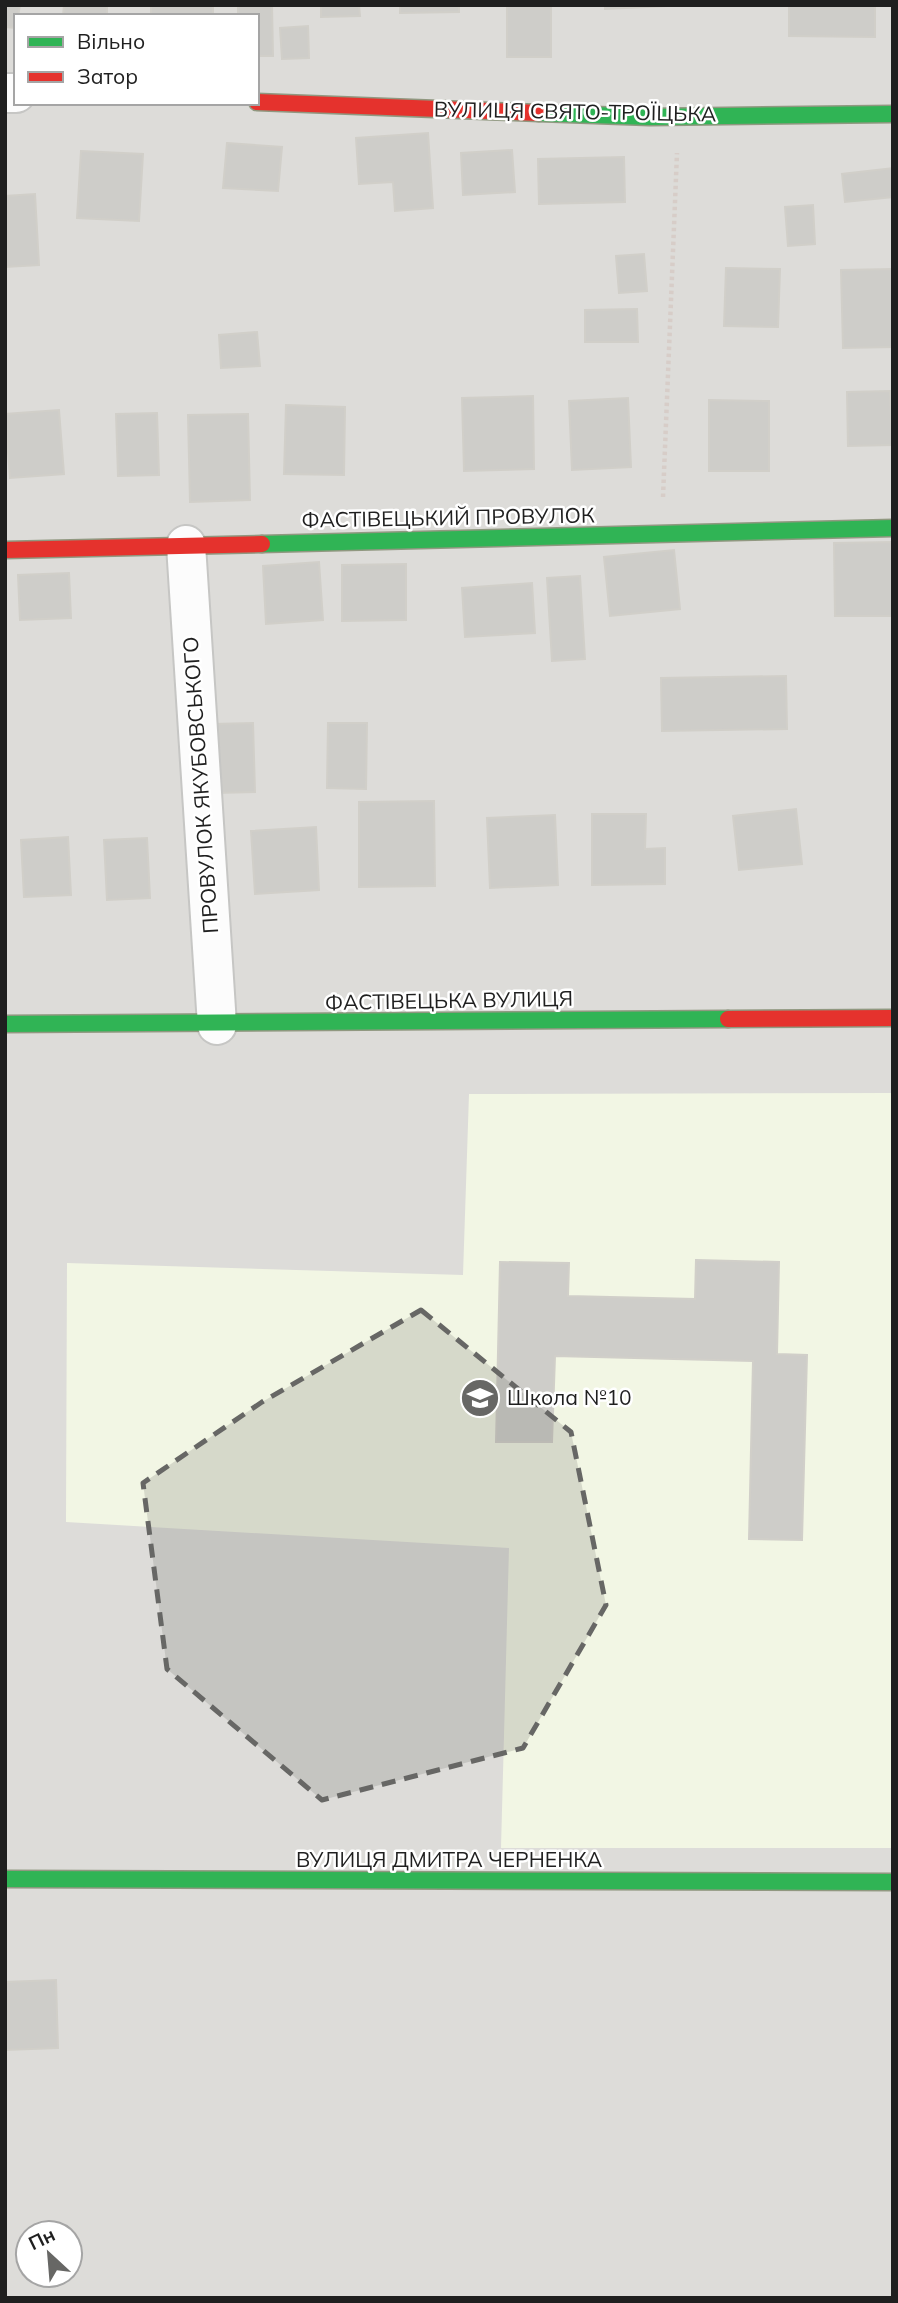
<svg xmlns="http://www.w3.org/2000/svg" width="898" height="2303" font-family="Mulish,sans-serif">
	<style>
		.residential { fill: #dddcd9; fill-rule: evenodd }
		.education { fill: #f2f6e4 }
		.building { fill: #cecdc9; stroke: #d1cfc9; stroke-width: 2 }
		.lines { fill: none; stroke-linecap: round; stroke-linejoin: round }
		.street-casing { stroke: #c6c6c4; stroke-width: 42 }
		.fast-casing { stroke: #909880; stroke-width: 19 }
		.jam-casing { stroke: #909880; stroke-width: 19 }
		.path { stroke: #d7cdc8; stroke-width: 4.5; stroke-dasharray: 3.5 3.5; stroke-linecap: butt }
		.street { stroke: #fcfcfc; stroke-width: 38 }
		.fast { stroke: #30b455; stroke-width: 16 }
		.jam { stroke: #e5322d; stroke-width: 16 }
		.marked { fill: #676765; fill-opacity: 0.2; stroke: #676765; stroke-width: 5; stroke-dasharray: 14 9; stroke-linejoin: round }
		.labels { text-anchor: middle; stroke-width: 5; stroke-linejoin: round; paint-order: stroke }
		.street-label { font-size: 21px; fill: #1f1f1f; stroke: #fff }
		.poi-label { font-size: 21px; fill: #1f1f1f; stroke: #fff; text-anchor: start }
	</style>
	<rect width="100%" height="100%" fill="#eeede8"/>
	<path class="residential" d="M5 5H893V2298H5ZM16 16H257V103H16ZM28 2233H70V2275H28Z"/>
	<path class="education" d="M893 1093V1848H501L509 1548 66 1522 67 1263 463 1275 469 1094Z"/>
	<path class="building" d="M5 5H20L16 28 5 27Z
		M64 5H107V16H63Z
		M151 5H213V16H151Z
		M238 5H272L273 56H257V16H238Z
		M321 5H359L360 16 321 17Z
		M400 5H459V12L400 13Z
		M507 5H551V57H507Z
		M605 5H667V6L605 9Z
		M789 5H875V37L789 36Z
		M308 26 309 58 282 59 280 28Z
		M428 133 433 208 395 211 393 182 359 184 356 138Z
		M227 143 282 147 278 191 223 188Z
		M512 150 515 192 463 195 461 153Z
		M81 151 143 154 139 221 77 218Z
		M624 157 625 202 539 204 538 159Z
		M893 168V197L845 202 842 174Z
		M35 194 39 265 5 267V196Z
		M813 205 815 244 788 246 785 207Z
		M644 254 647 291 619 293 616 256Z
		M726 268 780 269 778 327 724 326Z
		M893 269V347L843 348 841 270Z
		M637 309 638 342H585V310Z
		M257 332 260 366 221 368 219 335Z
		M890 391 892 445 848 446 847 392Z
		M533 396 534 469 464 471 462 398Z
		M628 398 631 467 572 470 569 401Z
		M709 400 769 401V471H709Z
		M286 405 345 407 344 475 284 474Z
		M59 410 64 474 10 478 5 414Z
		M157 413 159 475 118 476 116 414Z
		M248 414 250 500 190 502 188 415Z
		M893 542V616H835L834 543Z
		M674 550 680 609 610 616 604 557Z
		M319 562 323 620 266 624 263 566Z
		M406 564V620L342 621V565Z
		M69 573 71 618 20 620 18 575Z
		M580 576 585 659 552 661 547 578Z
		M532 583 535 633 465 637 462 588Z
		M786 676 787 729 662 731 661 678Z
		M253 723 255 792 216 793 213 724Z
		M328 723H367L366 789 327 788Z
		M434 801 435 886 359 887V802Z
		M796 809 802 864 739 870 733 816Z
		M592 814H646L645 849 665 848V884L592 885Z
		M555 815 558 885 490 888 487 818Z
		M316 827 319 890 255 894 251 831Z
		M68 837 71 895 24 897 21 840Z
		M147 838 150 898 107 900 104 840Z
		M696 1260 779 1262 777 1354 807 1355 802 1540 749 1539 753 1361 555 1356 552 1442H496L500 1262 569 1263 568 1296 695 1299Z
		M56 1980 58 2048 5 2050V1982Z"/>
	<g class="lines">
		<g class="street-casing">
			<path id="street" d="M5 93H16
				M186 545 217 1025"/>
		</g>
		<g class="fast-casing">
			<path id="fast" d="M539 113 650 117 893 114
				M262 544 893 528
				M5 1024 728 1019
				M5 1879 893 1882"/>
		</g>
		<g class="jam-casing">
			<path id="jam" d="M257 102 539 113
				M5 550 262 544
				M728 1019 893 1018"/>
		</g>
		<path class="path" d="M663 497 677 153"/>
		<use href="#street" class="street"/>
		<use href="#fast" class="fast"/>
		<use href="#jam" class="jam"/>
	</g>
	<path class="marked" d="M421 1310 571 1432 606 1605 523 1748 322 1800 167 1669 143 1483 262 1402Z"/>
	<defs>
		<g id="school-disc" transform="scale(2.0125)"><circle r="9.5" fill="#676765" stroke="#fff"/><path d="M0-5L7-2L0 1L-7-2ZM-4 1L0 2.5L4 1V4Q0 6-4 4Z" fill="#fff"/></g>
	</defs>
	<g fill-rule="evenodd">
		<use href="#school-disc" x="480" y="1398"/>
	</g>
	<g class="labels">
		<g class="street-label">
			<text transform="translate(575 112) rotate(1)" y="7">ВУЛИЦЯ СВЯТО-ТРОЇЦЬКА</text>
			<text transform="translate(448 518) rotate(-1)" y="7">ФАСТІВЕЦЬКИЙ ПРОВУЛОК</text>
			<text transform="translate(201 785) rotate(-94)" y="7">ПРОВУЛОК ЯКУБОВСЬКОГО</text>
			<text transform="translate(449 1001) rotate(-1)" y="7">ФАСТІВЕЦЬКА ВУЛИЦЯ</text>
			<text x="449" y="1867">ВУЛИЦЯ ДМИТРА ЧЕРНЕНКА</text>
		</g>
		<g class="poi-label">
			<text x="507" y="1405">Школа №10</text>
		</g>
	</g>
	<rect width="898" height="2303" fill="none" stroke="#1f1f1f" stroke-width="14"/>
	<rect x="14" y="14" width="245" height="91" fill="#ffffff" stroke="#a5a5a5" stroke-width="2"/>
	<rect x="28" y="37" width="35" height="10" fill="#30b455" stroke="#a5a5a5" stroke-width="2"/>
	<text x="77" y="49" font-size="21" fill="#1f1f1f">Вільно</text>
	<rect x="28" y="72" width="35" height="10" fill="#e5322d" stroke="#a5a5a5" stroke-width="2"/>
	<text x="77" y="84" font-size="21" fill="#1f1f1f">Затор</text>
	<g transform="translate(49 2254) rotate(334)"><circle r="33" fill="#ffffff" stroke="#a5a5a5" stroke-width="2"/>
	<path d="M0-5L12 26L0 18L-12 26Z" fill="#676765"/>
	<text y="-10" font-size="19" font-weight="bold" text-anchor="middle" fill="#1f1f1f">Пн</text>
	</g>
</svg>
